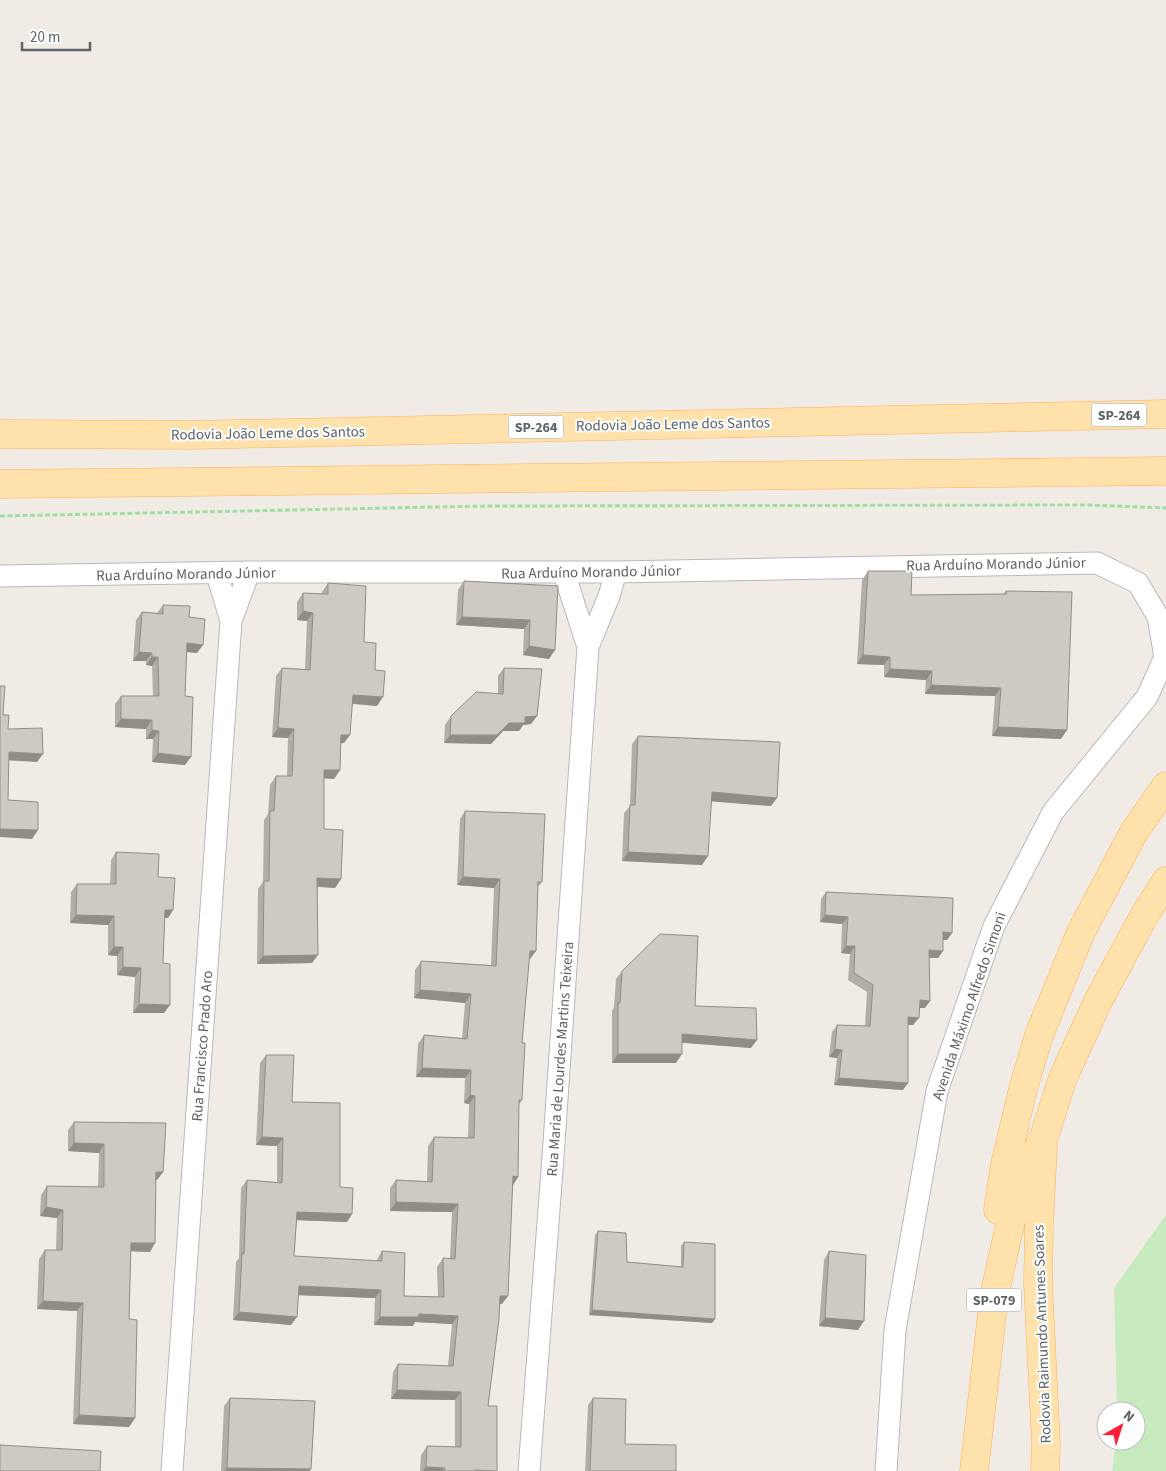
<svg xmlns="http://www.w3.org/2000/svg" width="1166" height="1471" font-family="'Source Sans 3',sans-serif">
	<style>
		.green { fill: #c7eabf }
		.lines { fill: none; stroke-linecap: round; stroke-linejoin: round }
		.street-casing { stroke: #b5b9bd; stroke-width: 23 }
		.primary-casing { stroke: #ffad4f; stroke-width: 29 }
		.path { stroke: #a0dea5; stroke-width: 3; stroke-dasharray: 5 2.5; stroke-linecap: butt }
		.street { stroke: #fff; stroke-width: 21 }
		.primary { stroke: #ffe2ab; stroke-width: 28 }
		.wall { fill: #b1ada8 }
		.shaded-wall { fill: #908d88 }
		.building { fill: #cec9c3; stroke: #908d88 }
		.labels { text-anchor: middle; stroke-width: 4; stroke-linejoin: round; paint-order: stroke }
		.shield { fill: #fff; stroke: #8d9295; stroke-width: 1 }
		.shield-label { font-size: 14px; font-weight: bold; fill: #5c6367 }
		.street-label { font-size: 15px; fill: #5c6367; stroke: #fff }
	</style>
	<rect width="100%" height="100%" fill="#f0ece5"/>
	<path class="green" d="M1166 1215V1471H1112L1116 1441H1136V1411H1117L1114 1288Z"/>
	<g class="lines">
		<g class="street-casing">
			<path id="street" d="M564 573 588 647
				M217 574 231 621
				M0 576 249 572H616L1097 563 1138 583 1158 617 1165 657 1147 697 1053 812 994 926 937 1091 895 1330 886 1471
				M172 1471 231 621 249 572
				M529 1471 553 1157 588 647 609 596 616 572"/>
		</g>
		<g class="primary-casing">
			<path id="primary" d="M0 434 192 435 1166 414
				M0 484 1166 471
				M1043 1146 1039 1224 1038 1284 1046 1444 1045 1471
				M998 1210 1005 1165 1023 1089 1039 1035 1081 932 1134 832 1166 786
				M974 1471 994 1297 1019 1184 1044 1137 1062 1080 1098 1001 1144 916 1166 881"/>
		</g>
		<path class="path" d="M0 516 486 506 1089 505 1166 508"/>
		<use href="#street" class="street"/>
		<use href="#primary" class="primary"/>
	</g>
	<path class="wall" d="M868 571 911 595 1003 594 1006 591 1061 739 992 736 995 696 925 694 926 680 884 677V665L857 664 862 580Z
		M464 581 558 586 549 659 523 655 524 629 456 625 458 590Z
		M328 583 364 642 375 670 377 706 353 704 344 743H341L340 770 334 779 324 778V829L341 879 335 888 318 887 312 963 257 964 258 889 263 882 264 820 268 814 270 785 276 776H287L288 738 272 737 276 676 282 668 305 669 307 621 297 620V602L303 593 322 594V592Z
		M163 605 189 617 197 653 186 652 185 696V765L152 762 153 739H146V729L115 727V704L121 696H153L152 666 146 665V661H133L136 620 142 612 157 613Z
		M504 668 537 716 531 724 523 725 519 731H503L491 744 444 743 445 725 451 716 498 694V676Z
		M638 736 771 806 712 801 702 865 622 861 624 813 630 806 632 744Z
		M465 811 542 882 538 887 530 959H529L522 1043V1100L519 1105 518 1177 513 1185 502 1304H499L488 1406 497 1471H420L421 1455 427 1446 455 1447V1400L391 1399 393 1372 398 1364 448 1366 452 1324 415 1322 413 1326 374 1325 375 1298 298 1295 291 1325 233 1320 236 1262 239 1258 241 1188 247 1180 277 1182V1146L256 1145 260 1063 266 1055 340 1187 352 1214 347 1222 297 1220 294 1256 376 1261 382 1251 404 1296 438 1297 437 1267 443 1258 450 1259 452 1212 390 1211V1188L396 1180 427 1181 428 1146 434 1137 468 1138 469 1104 464 1103 465 1078 416 1077 418 1044 424 1035 462 1038 465 1003 414 998 415 970 421 961 491 965 494 888 457 885 460 819Z
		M116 852 158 877 173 910 168 918H164L163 963 164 1013H133L135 977 117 975V956L108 955V925L70 923 71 892 77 884H110L111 860Z
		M826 892 952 933 947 940H943V951L938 958H929L925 1008H920L913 1025H908L903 1090 834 1085 837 1058 829 1057 832 1032 837 1025 865 1026 867 992 848 980 850 954 841 953 842 924 820 922 821 899Z
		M622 971 695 1006 751 1048 682 1043 676 1063H612V1011L614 1007 616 979Z
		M74 1122 163 1172 157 1180H156L150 1252 131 1251 129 1319 135 1418 129 1427 73 1424 77 1311 37 1309 39 1259 45 1250H56L57 1218 40 1216 41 1195 47 1186 98 1187 99 1153 68 1151V1130Z
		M598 1231 627 1262 681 1267V1246L684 1242 715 1319 712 1323 589 1315 595 1235Z
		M829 1251 858 1330 819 1326 824 1260Z
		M230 1398 310 1471H221L224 1406Z
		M593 1398 625 1444 676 1471H585L588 1405Z"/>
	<path class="shaded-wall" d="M303 611 313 613 307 621 297 620Z
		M462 617 530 620 524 629 456 625Z
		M187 643 203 645 197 653 181 651Z
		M529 646 555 650 549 659 523 655Z
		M139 652 152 653 146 661H133Z
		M863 655 890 657 884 665 857 664Z
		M152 657H158L152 666 146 665Z
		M890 669 932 671 926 680 884 677Z
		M931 685 1001 688 995 696 925 694Z
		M353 695 383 697 377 706 347 703Z
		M537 716 531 724 523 725 519 731H503L491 744 444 743 450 735 509 723 525 717Z
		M121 719 152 720 146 729 115 727Z
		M998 727 1067 730 1061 739 992 736Z
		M278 728 294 729 288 738 272 737Z
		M152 730 159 731 153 739H146Z
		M341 735H350L344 743 335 744Z
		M9 752 43 754 37 762 3 760Z
		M158 753 191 757 185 765 152 762Z
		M324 770H340L334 779 318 778Z
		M712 792 777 798 771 806 706 801Z
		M0 829 38 830 32 839 0 837Z
		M628 852 708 856 702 865 622 861Z
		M463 877 500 879 494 888 457 885Z
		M317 878 341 879 335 888 312 886Z
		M165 910H173L168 918H159Z
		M76 915 114 916 108 925 70 923Z
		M825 915 848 917 842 924 820 922Z
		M943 932 952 933 947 940H938Z
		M846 946H855L850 954 841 953Z
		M114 947H123L117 956 108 955Z
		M929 950 943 951 938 958H924Z
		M530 951H536L530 959H524Z
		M318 955 312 963 257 964 263 956Z
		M123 967 141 968 135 977 117 975Z
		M420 990 471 994 465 1003 414 998Z
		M920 1000 930 1001 925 1008H915Z
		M139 1004 170 1005 164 1013H133Z
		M908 1017 919 1018 913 1025H903Z
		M682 1034 757 1040 751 1048 676 1042Z
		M835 1049 842 1050 837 1058 829 1057Z
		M618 1054H682L676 1063H612Z
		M422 1068 471 1070 465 1078 416 1077Z
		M839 1078 908 1083 903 1090 834 1085Z
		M470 1095 475 1096 469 1104 464 1103Z
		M262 1137 283 1138 277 1146 256 1145Z
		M74 1143 104 1144 99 1153 68 1151Z
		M156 1172H163L157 1180H150Z
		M513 1176 518 1177 513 1185Z
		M396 1202 458 1204 452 1212 390 1211Z
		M46 1207 63 1210 57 1218 40 1216Z
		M297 1212 352 1214 347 1222 292 1220Z
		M131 1243H155L150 1252 125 1251Z
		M299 1286 381 1290 375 1298 293 1295Z
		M500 1296H508L502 1304H494Z
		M43 1301 83 1303 77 1311 37 1309Z
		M592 1310 715 1319 712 1323 589 1315Z
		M239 1312 297 1317 291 1325 233 1320Z
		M419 1314 458 1316 452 1324 415 1322 413 1326 374 1325 380 1317Z
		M825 1318 864 1321 858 1330 819 1326Z
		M397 1390 461 1392 455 1400 391 1399Z
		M79 1415 135 1418 129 1427 73 1424Z
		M426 1467 445 1468 442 1471H423Z
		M227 1468 311 1469 310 1471H224Z"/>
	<path class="building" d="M868 571H912L911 595 1006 594V591L1072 592 1067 730 998 727 1001 688 931 685 932 671 890 669V657L863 655Z
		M464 581 558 586 555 650 529 646 530 620 462 617Z
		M328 583 366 586 364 642 376 643 375 670 385 671 383 697 353 695 350 735H341L340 770H324V829L343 830 341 879 317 878 318 955 263 956 264 881H269L270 811H274L276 776H292L294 729 278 728 282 668 310 670 313 613 303 611V593L328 594Z
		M163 605 190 606 189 617 205 619 203 645 187 643 185 696 193 697 191 757 158 753 159 731 152 730V720L121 719V696H159L158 657H152V653L139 652 142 612 163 614Z
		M504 668 542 669 537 716 525 717V723H509L497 735H450L451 716 476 692 503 694Z
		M0 686H5L3 715H9L8 729 42 728 43 754 9 752 8 800 38 802V830L0 829Z
		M638 736 780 742 777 798 712 792 708 856 628 852 630 805H635Z
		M465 811 545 814 542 882H538L536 951H530L522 1043H525L522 1100H519L518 1177 513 1176 508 1296H500L499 1319 488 1406H497V1471L475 1470V1471H445V1468L426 1467 427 1446 461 1447V1392L397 1390 398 1364 453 1366 458 1316 419 1314 418 1317H380L381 1290 299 1286 297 1317 239 1312 242 1253 244 1254 247 1180 282 1183 283 1138 262 1137 266 1055H294L292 1102 340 1103V1187L353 1188 352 1214 297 1212 294 1256 382 1261V1251L405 1253 404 1296 444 1297 443 1258 455 1259 458 1204 396 1202V1180L432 1182 434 1137 474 1138 475 1096 470 1095 471 1070 422 1068 424 1035 467 1039 471 994 420 990 421 961 496 966 500 879 463 877Z
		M116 852 159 854 158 877 175 878 173 910H165L163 963 170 964V1005L139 1004 141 968 123 967V947H114V916L76 915 77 884H116Z
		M826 892 953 898 952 933 943 932V951L929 950 930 1001 920 1000 919 1018 908 1017V1083L839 1078 842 1050 835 1049 837 1025 870 1026 873 985 854 973 855 946H846L848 917 825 915Z
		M660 934 698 936 695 1006 756 1008 757 1040 682 1034V1054H618V1003H620L622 971Z
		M74 1122 166 1123 163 1172H156L155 1243H131L129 1319 137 1320 135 1418 79 1415 83 1303 43 1301 45 1250H62L63 1210 46 1207 47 1186 104 1187V1144L74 1143Z
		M598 1231 626 1233 627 1262 683 1267 684 1242 715 1244V1319L592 1310Z
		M829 1251 866 1255 864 1321 825 1318Z
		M230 1398 315 1401 311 1469 227 1468Z
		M593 1398 626 1399 625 1444 676 1445V1471H590Z
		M0 1445 101 1451 100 1471H0Z"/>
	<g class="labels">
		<g class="shield">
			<rect x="1091.5" y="403.5" width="55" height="23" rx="4"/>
			<rect x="508.5" y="415.5" width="55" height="23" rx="4"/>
			<rect x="966.5" y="1288.5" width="55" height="23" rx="4"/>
		</g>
		<g class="shield-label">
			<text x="1119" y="420">SP-264</text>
			<text x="536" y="432">SP-264</text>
			<text x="994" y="1305">SP-079</text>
		</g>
		<g class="street-label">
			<text transform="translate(673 424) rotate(-1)" y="5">Rodovia João Leme dos Santos</text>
			<text transform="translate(268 433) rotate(-1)" y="5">Rodovia João Leme dos Santos</text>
			<text transform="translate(996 564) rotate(-1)" y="5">Rua Arduíno Morando Júnior</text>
			<text transform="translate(591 572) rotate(-1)" y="5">Rua Arduíno Morando Júnior</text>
			<text transform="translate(186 574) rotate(-1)" y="5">Rua Arduíno Morando Júnior</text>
			<text transform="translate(969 1006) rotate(-71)" y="5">Avenida Máximo Alfredo Simoni</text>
			<text transform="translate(202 1046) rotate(-86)" y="5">Rua Francisco Prado Aro</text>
			<text transform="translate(560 1059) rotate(-86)" y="5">Rua Maria de Lourdes Martins Teixeira</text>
			<text transform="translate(1042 1334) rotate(-92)" y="5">Rodovia Raimundo Antunes Soares</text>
		</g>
	</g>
	<g transform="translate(1121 1426) rotate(39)"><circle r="24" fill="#ffffff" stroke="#bec1c2"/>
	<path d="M0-4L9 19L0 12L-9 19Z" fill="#fb2037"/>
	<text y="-8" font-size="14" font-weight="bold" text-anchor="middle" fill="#5c6367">N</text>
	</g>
	<path d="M22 42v8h68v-8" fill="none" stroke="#5c6367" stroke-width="2.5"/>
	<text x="30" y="42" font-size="15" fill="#5c6367" stroke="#ffffff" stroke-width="4" paint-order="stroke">20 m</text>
</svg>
